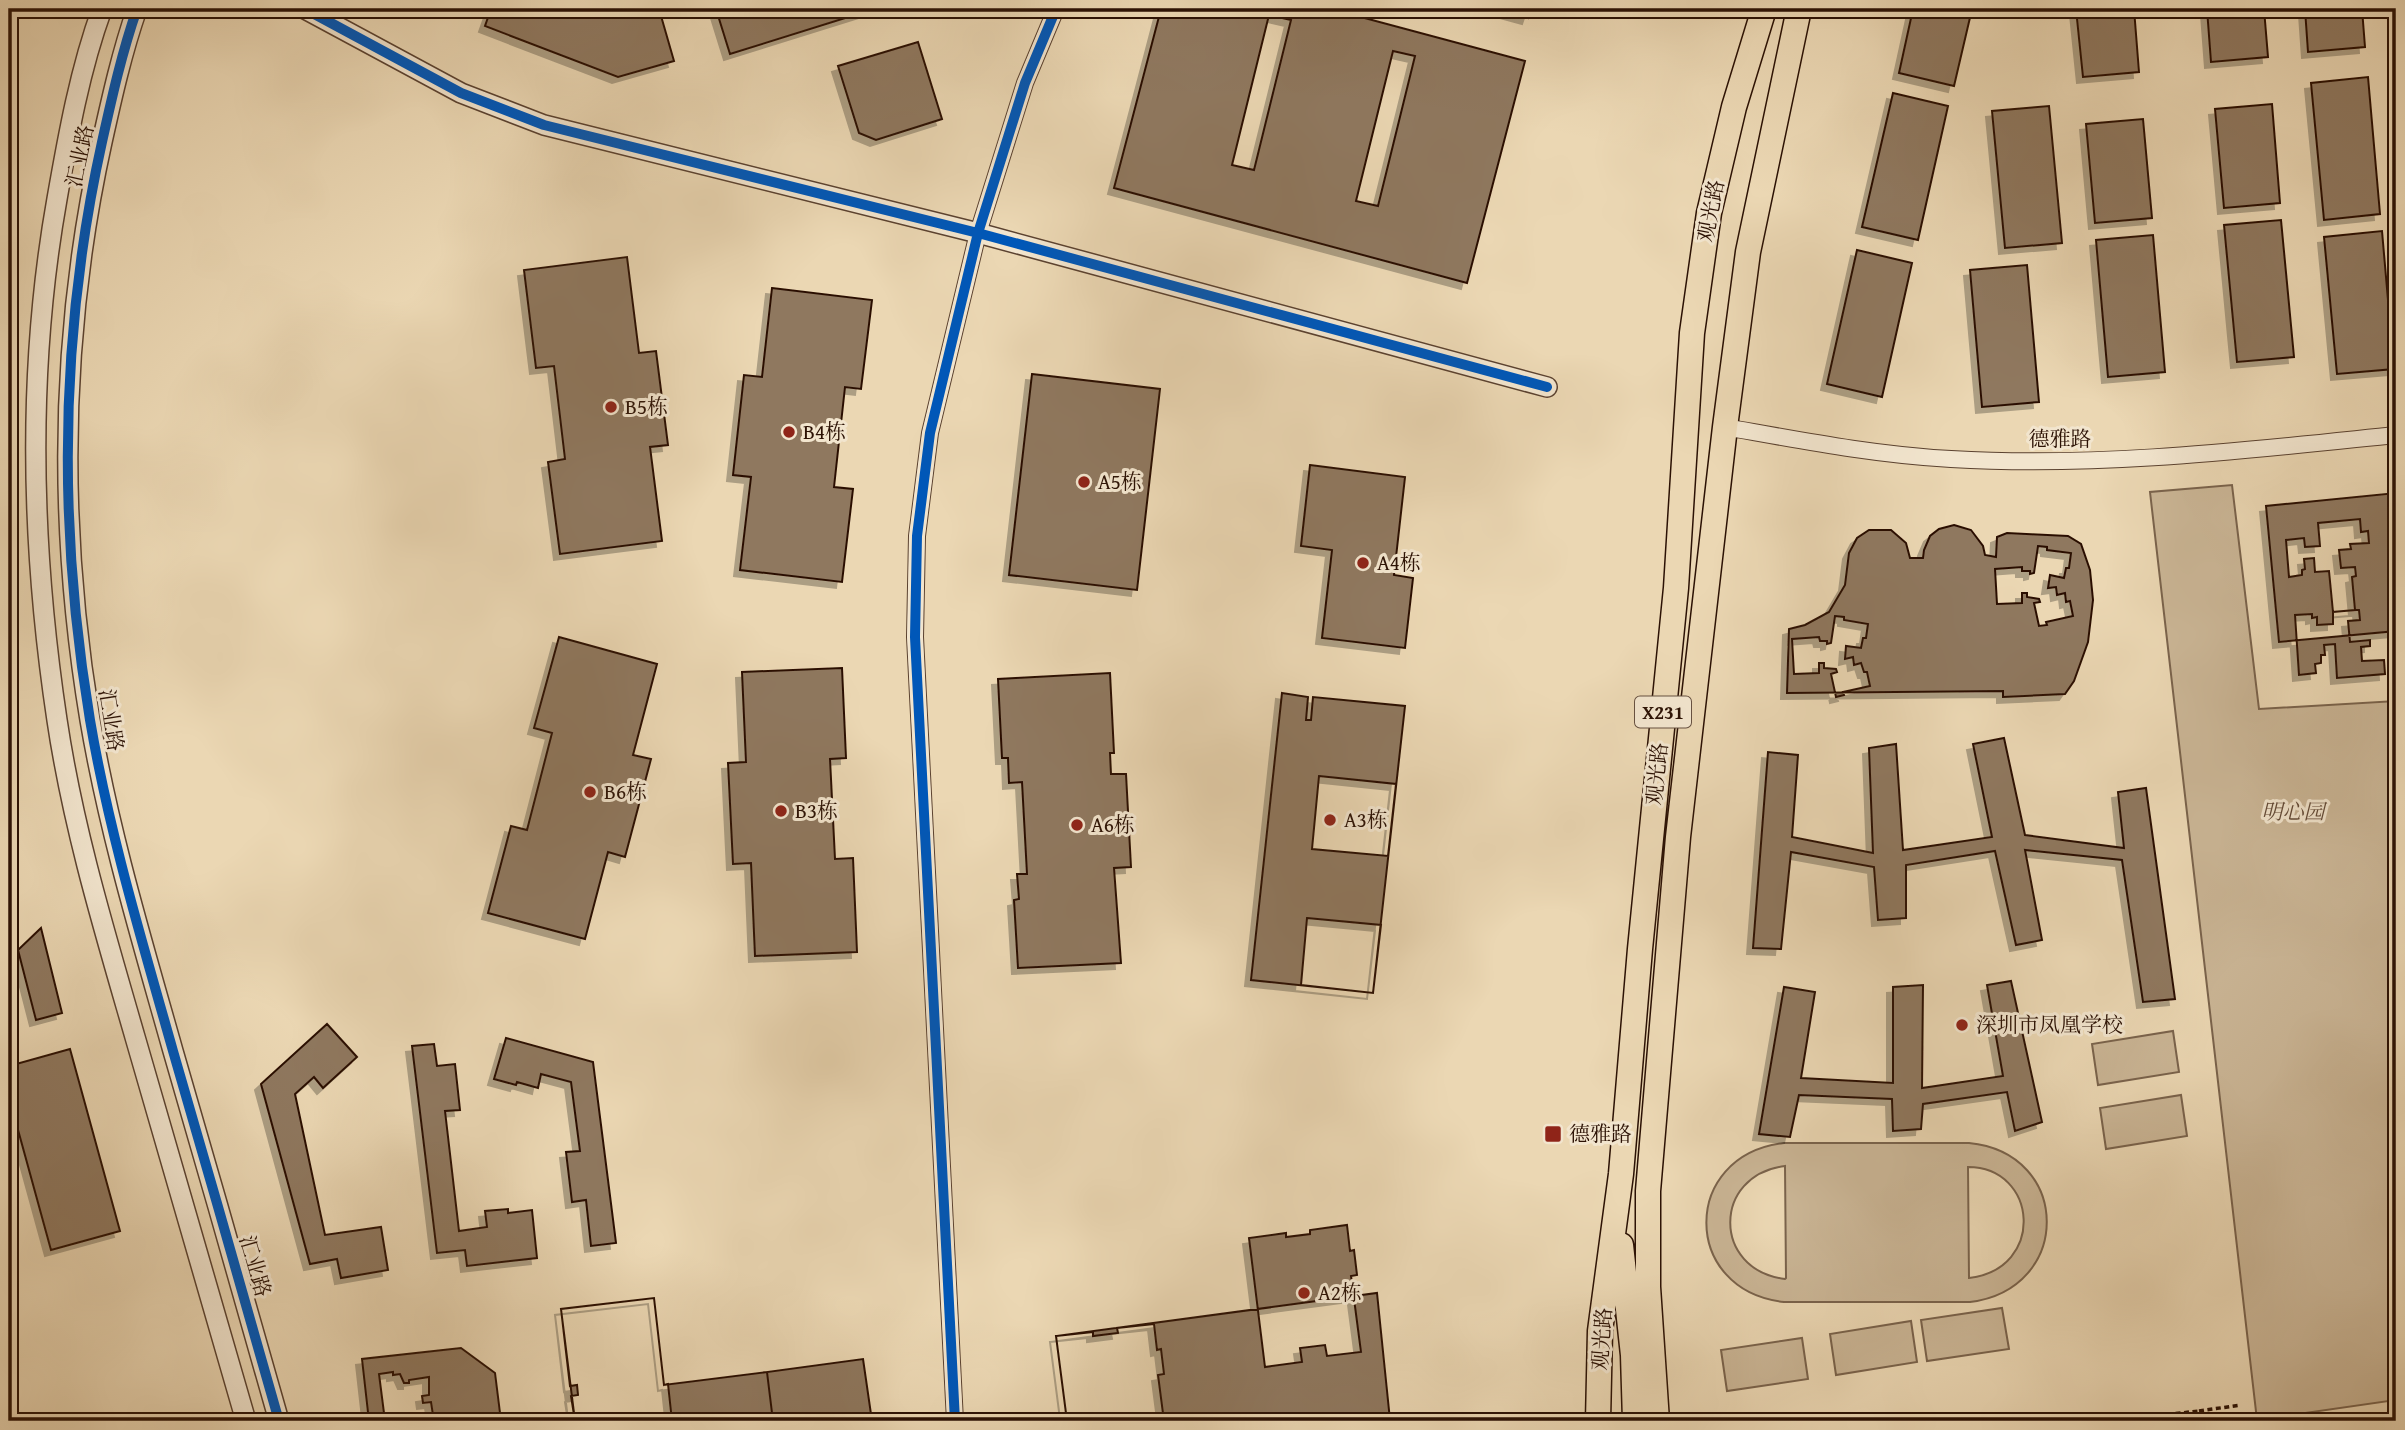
<svg xmlns="http://www.w3.org/2000/svg" width="2405" height="1430" font-family="'Gentium Book Plus','Noto Serif SC',serif">
	<style>
		.park { fill: #cab595; stroke: #7a634c; stroke-width: 2; fill-rule: evenodd }
		.building { fill: #8f785f; stroke: #2b1104; stroke-width: 2; fill-rule: evenodd; filter: url(#shadow) }
		.lines { fill: none; stroke-linecap: round; stroke-linejoin: round }
		.minor-casing { stroke: #5b4230; stroke-width: 18 }
		.tertiary-casing { stroke: #5b4230; stroke-width: 22 }
		.primary-casing { stroke: #2b1104; stroke-width: 27 }
		.path { stroke: #2b1104; stroke-width: 3.5; stroke-dasharray: 5 3.5; stroke-linecap: butt }
		.minor { stroke: #f2e5ce; stroke-width: 16 }
		.tertiary { stroke: #f2e5ce; stroke-width: 19 }
		.primary { stroke: #ebd7b3; stroke-width: 24 }
		.cycleway-casing { stroke: #f2e5ce; stroke-width: 15 }
		.cycleway { stroke: #0057b8; stroke-width: 10 }
		.poi-dot { fill: #8f2418; stroke: #f2e5ce; stroke-width: 2.5 }
		.labels { text-anchor: middle; stroke-width: 6; stroke-linejoin: round; paint-order: stroke }
		.shield { fill: #f2e5ce; stroke: #675141; stroke-width: 2 }
		.shield-label { font-size: 19px; font-weight: bold; fill: #2b1104 }
		.street-label { font-size: 21px; fill: #2b1104; stroke: #f2e5ce }
		.poi-label { font-size: 21px; fill: #2b1104; stroke: #f2e5ce; text-anchor: start }
		.park-label { font-size: 21px; font-style: italic; fill: #634a37; stroke: #f2e5ce }
	</style>
	<defs>
		<filter id="shadow"><feDropShadow dx="-6" dy="6" stdDeviation="0" flood-color="#0004"/></filter>
	</defs>
	<rect width="100%" height="100%" fill="#ebd7b3"/>
	<filter id="stains"><feTurbulence type="fractalNoise" baseFrequency=".00286" numOctaves="4"/><feColorMatrix values="0 0 0 0 .2 0 0 0 0 .09 0 0 0 0 .02 0 0 0 .5 -.17"/></filter>
	<radialGradient id="worn" r=".72"><stop offset=".6" stop-color="#630" stop-opacity="0"/><stop offset="1" stop-color="#630" stop-opacity=".3"/></radialGradient>
	<path class="park" d="M2232 485 2259 709 2396 701V1400L2257 1420 2150 492Z
		M2173 1031 2179 1072 2098 1085 2092 1044Z
		M2181 1095 2187 1136 2106 1149 2100 1108Z
		M1784 1143H1969C2072 1153 2073 1289 1970 1302H1784C1681 1291 1680 1155 1784 1143ZM1785 1166 1786 1278 1785 1279C1712 1270 1712 1175 1785 1166ZM1968 1167C2038 1167 2046 1269 1969 1278Z
		M2002 1308 2009 1349 1927 1361 1921 1320Z
		M1911 1321 1917 1362 1836 1375 1830 1334Z
		M1802 1338 1808 1379 1727 1391 1721 1350Z"/>
	<path class="building" d="M491 9H659L674 61 618 77 485 26Z
		M716 9H874L730 54Z
		M1161 9H1331L1525 61 1467 283 1114 188ZM1269 15 1291 20 1254 170 1232 165ZM1393 51 1415 56 1378 206 1356 201Z
		M1495 9H1531L1528 18Z
		M1913 9H1972L1954 86 1899 73Z
		M2076 9H2134L2139 72 2083 77Z
		M2207 9H2264L2268 57 2211 62Z
		M2305 9H2362L2365 47 2308 52Z
		M918 42 942 119 876 140 859 133 838 66Z
		M2368 77 2380 214 2324 220 2311 83Z
		M1893 93 1948 106 1918 240 1862 227Z
		M2272 104 2280 203 2224 208 2215 109Z
		M2049 106 2062 243 2005 248 1992 111Z
		M2143 119 2152 218 2095 223 2086 124Z
		M2281 220 2294 357 2237 362 2224 225Z
		M2382 231 2394 369 2337 374 2324 237Z
		M2153 235 2165 372 2108 377 2096 240Z
		M1857 250 1912 263 1882 397 1827 384Z
		M627 257 639 353 656 351 668 445 650 447 662 541 560 554 548 462 565 459 554 366 536 368 524 270Z
		M2027 265 2039 402 1982 407 1970 270Z
		M772 288 872 300 861 389 845 387 834 487 853 489 842 582 740 570 751 477 733 475 744 375 762 377Z
		M1032 374 1160 389 1137 590 1009 575Z
		M1310 465 1405 477 1394 575 1413 578 1405 648 1322 638 1332 550 1301 546Z
		M2396 493V631L2279 642 2266 506Z
		M2360 519 2361 532 2368 531 2369 543 2350 544 2351 549 2339 550 2341 568 2355 567 2356 576 2352 577 2355 610 2333 612 2329 571 2315 572 2314 558 2304 559 2305 569 2302 570V575L2289 577 2286 540 2304 538 2305 547 2320 546 2318 523Z
		M1954 525 1971 530 1983 546 1985 555 1996 557 1997 537 2007 533 2068 536 2081 544 2090 570 2093 600 2088 642 2074 681 2065 694 2003 697V691L1787 693 1789 629 1805 625 1829 612 1845 585 1849 553 1857 538 1869 530H1891L1906 543 1910 558H1923L1924 550 1930 536 1939 529Z
		M2038 546 2047 547V550L2071 553 2069 568H2066L2064 578 2050 575 2048 588 2056 587 2057 595 2065 593 2066 602 2070 601 2073 616 2046 622 2047 625 2039 626 2034 603 2040 602 2039 599 2027 597V593H2022V603L1997 604 1995 569 2022 567V571H2030V574L2034 573Z
		M2355 610H2359L2360 620 2348 621 2350 642 2370 640V646L2361 647 2362 661 2384 660 2385 674 2337 678 2335 644 2324 645 2325 655H2321V663L2315 664 2316 673 2299 675 2295 615 2312 614V618L2317 617V625L2333 624V612Z
		M1835 616 1844 617V620L1868 624 1866 638H1863L1861 648 1846 646 1845 659 1853 657 1854 665 1861 663 1864 672H1867L1870 686 1843 692 1844 695 1836 697 1831 674 1837 672 1836 669 1824 668V663H1819V673L1794 674 1792 639 1819 637 1820 641H1827V644L1831 643Z
		M559 637 657 664 633 755 651 759 625 857 608 852 585 939 488 913 511 826 527 830 552 733 534 728Z
		M842 668 846 758 830 759 835 859 853 858 857 952 755 956 751 863 733 864 728 763 746 762 742 672Z
		M1110 673 1114 753H1110L1111 774H1126L1131 867 1114 868 1121 963 1018 968 1014 900 1019 899 1017 874H1027L1022 782 1009 783 1008 758H1002L998 679Z
		M1282 693 1308 697 1306 720H1311L1313 697 1405 706 1373 993 1251 980Z
		M2004 738 2025 835 2124 848 2118 792 2146 788 2175 999 2143 1002 2122 860 2025 850 2042 940 2016 945 1995 851 1906 865V918L1878 920 1874 867 1791 852 1781 949 1753 948 1768 752 1798 755 1792 837 1873 853 1869 748 1896 744 1903 850 1992 837 1973 744Z
		M1319 776 1396 784 1388 856 1312 849Z
		M1307 918 1381 925 1373 993 1301 985Z
		M41 928 62 1013 36 1020 18 950Z
		M2011 981 2042 1122 2015 1131 2007 1092 1923 1104 1921 1129 1893 1131 1892 1099 1799 1095 1790 1137 1759 1134 1784 987 1815 992 1801 1078 1893 1083V987L1923 985 1922 1088 2003 1076 1987 985Z
		M327 1024 357 1057 323 1088 314 1077 295 1094 325 1235 381 1227 388 1270 341 1278 337 1259 310 1264 261 1084Z
		M506 1038 593 1062 616 1243 591 1246 586 1200 572 1202 566 1152 580 1151 571 1082 541 1074 538 1088 517 1082 516 1085 494 1079Z
		M434 1044 437 1066 455 1064 460 1110 445 1111 459 1231 487 1227 485 1211 508 1209V1213L532 1210 537 1258 467 1266 465 1250 437 1253 412 1046Z
		M70 1049 120 1231 51 1250 9 1097V1066Z
		M1347 1225 1350 1251 1354 1250 1357 1275 1351 1276 1361 1352 1327 1356 1325 1345 1300 1348 1302 1362 1265 1367 1249 1238 1286 1233V1237L1310 1234V1230Z
		M1377 1293 1390 1420 1398 1421H1067L1056 1336Z
		M654 1298 664 1385 668 1384 672 1421H575L571 1396 578 1395 577 1385 570 1386 561 1309Z
		M654 1298 664 1385 767 1372 773 1421H575L561 1309Z
		M1154 1324 1157 1350 1161 1349 1164 1374 1158 1375 1164 1421H1067L1056 1336 1093 1332V1336L1118 1333 1117 1328Z
		M461 1348 495 1373 501 1421H369L362 1359Z
		M863 1359 872 1421H773L767 1372Z
		M393 1372V1375L400 1374 404 1383H409V1380L429 1377V1395L422 1396 423 1403 431 1402 433 1415 423 1416V1421H385L379 1374Z"/>
	<g class="lines">
		<g class="minor-casing">
			<path id="minor" d="M1725 427C1799 440 1875 455 1951 459 2099 468 2249 450 2396 435
				M955 1421 915 637 917 536 930 433 978 233 1025 83 1056 9"/>
		</g>
		<g class="tertiary-casing">
			<path id="tertiary" d="M102 9C80 69 68 136 57 199 26 373 31 547 57 720 73 828 105 933 135 1037 172 1165 209 1293 246 1421
				M137 9C122 52 112 97 102 142 60 332 58 528 90 720 109 832 142 941 173 1051 209 1174 244 1298 279 1421
				M305 9 461 93 544 125 978 233 1547 387"/>
		</g>
		<g class="primary-casing">
			<path id="primary" d="M1621 1245 1633 1355 1635 1421
				M1598 1421 1600 1331 1621 1174 1640 949 1676 588 1692 333 1709 213 1734 107 1764 9
				M1657 1421 1648 1287V1191L1678 837 1725 427 1748 252 1799 9"/>
		</g>
		<path class="path" d="M2199 1411 2241 1405
			M2108 1421 2199 1411 2201 1421"/>
		<use href="#minor" class="minor"/>
		<use href="#tertiary" class="tertiary"/>
		<use href="#primary" class="primary"/>
		<g class="cycleway-casing">
			<path id="cycleway" d="M137 9C122 52 112 97 102 142 60 332 58 528 90 720 109 832 142 941 173 1051 209 1174 244 1298 279 1421
				M305 9 461 93 544 125 978 233 1547 387
				M955 1421 915 637 917 536 930 433 978 233 1025 83 1056 9"/>
		</g>
		<use href="#cycleway" class="cycleway"/>
	</g>
	<g class="poi-dot">
		<circle cx="611" cy="407" r="7"/>
		<circle cx="789" cy="432" r="7"/>
		<circle cx="1084" cy="482" r="7"/>
		<circle cx="1363" cy="563" r="7"/>
		<circle cx="590" cy="792" r="7"/>
		<circle cx="781" cy="811" r="7"/>
		<circle cx="1330" cy="820" r="7"/>
		<circle cx="1077" cy="825" r="7"/>
		<circle cx="1962" cy="1025" r="7"/>
		<rect x="1544" y="1125" width="18" height="18" rx="3.5"/>
		<circle cx="1304" cy="1293" r="7"/>
	</g>
	<g class="labels">
		<rect class="shield" x="1635" y="696.5" width="56" height="31" rx="5"/>
		<g class="shield-label">
			<text x="1663" y="719">X231</text>
		</g>
		<g class="street-label">
			<text transform="translate(80 156) rotate(-78)" y="7">汇业路</text>
			<text transform="translate(1711 211) rotate(-79)" y="7">观光路</text>
			<text x="2060" y="446">德雅路</text>
			<text transform="translate(111 720) rotate(81)" y="7">汇业路</text>
			<text transform="translate(1657 774) rotate(-84)" y="7">观光路</text>
			<text transform="translate(255 1266) rotate(74)" y="7">汇业路</text>
			<text transform="translate(1602 1339) rotate(-86)" y="7">观光路</text>
		</g>
		<g class="poi-label">
			<text x="625" y="414">B5栋</text>
			<text x="803" y="439">B4栋</text>
			<text x="1098" y="489">A5栋</text>
			<text x="1377" y="570">A4栋</text>
			<text x="604" y="799">B6栋</text>
			<text x="795" y="818">B3栋</text>
			<text x="1344" y="827">A3栋</text>
			<text x="1091" y="832">A6栋</text>
			<text x="1976" y="1032">深圳市凤凰学校</text>
			<text x="1569" y="1141">德雅路</text>
			<text x="1318" y="1300">A2栋</text>
		</g>
		<g class="park-label">
			<text x="2293" y="819">明心园</text>
		</g>
	</g>
	<rect width="2405" height="1430" fill="none" stroke="#ebd7b3" stroke-width="35"/>
	<rect x="10" y="10" width="2384" height="1409" fill="none" stroke="#2b1104" stroke-width="3.5"/>
	<rect x="18" y="18" width="2370" height="1395" fill="none" stroke="#2b1104" stroke-width="2"/>
	<rect width="100%" height="100%" filter="url(#stains)"/>
	<rect width="100%" height="100%" fill="url(#worn)"/>
</svg>
